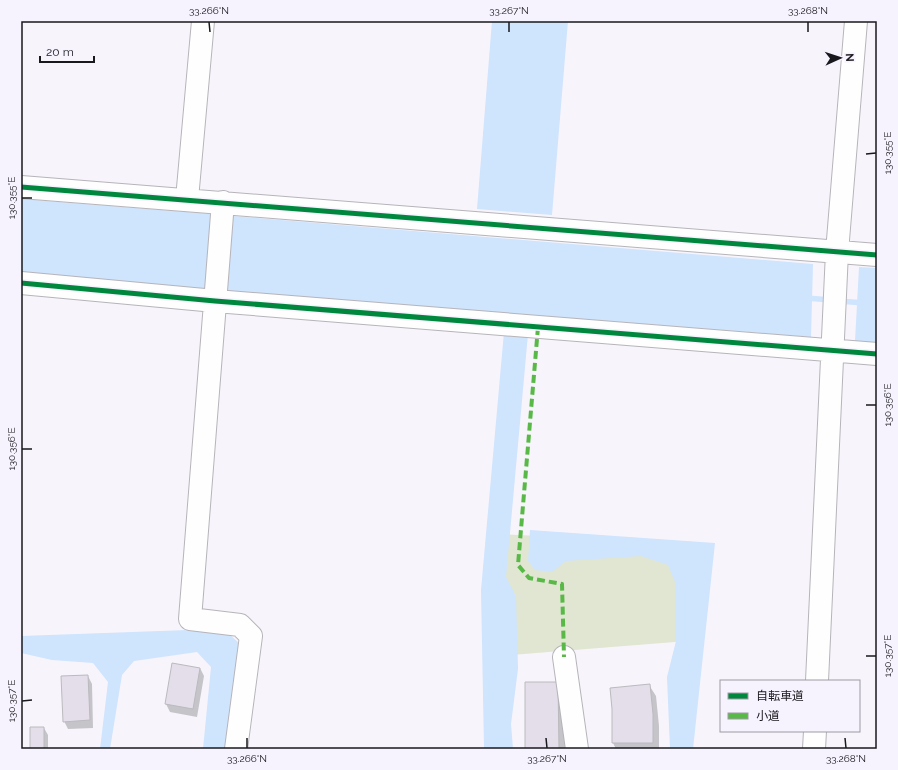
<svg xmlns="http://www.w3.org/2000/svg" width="898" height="770" font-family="Raleway,'Noto Sans JP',sans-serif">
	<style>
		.green { fill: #e0e6d1 }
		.water { fill: #cfe4fd }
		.shadow { fill: #0003 }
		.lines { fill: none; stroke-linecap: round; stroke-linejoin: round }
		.stream { stroke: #cfe4fd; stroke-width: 5.5 }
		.building { fill: #e4deeb; stroke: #bbbabe }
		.minor-casing { stroke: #b6b4b9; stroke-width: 24 }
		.minor { stroke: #fefefe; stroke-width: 22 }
		.quiet { stroke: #58b947; stroke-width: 4; stroke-dasharray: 8 4; stroke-linecap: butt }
		.cycleway-casing { stroke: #f6f2fe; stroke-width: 8 }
		.cycleway { stroke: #00873e; stroke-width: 5 }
		.ticks { fill: none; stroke: #19181c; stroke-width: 1.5 }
		.neatline { fill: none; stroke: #19181c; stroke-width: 1.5 }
		.ticks-label { font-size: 10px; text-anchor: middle; fill: #19181c }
	</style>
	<rect width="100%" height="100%" fill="#f7f5fb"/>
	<path class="green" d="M496 534 708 544 700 640 497 656Z"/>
	<path class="water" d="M492 21H568L552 215 477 209Z
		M21 199 213 214 207 289 21 272Z
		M233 216 813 264 811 337 227 291Z
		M859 267 877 268V343L855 341Z
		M504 332 528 334 506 577 516 596 518 669 511 724 513 749H476L484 748 481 590Z
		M530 530 715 543 693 749H670L667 677 676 641 675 582 668 565 641 556 566 561 552 572 535 570 528 561Z
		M188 630 229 634 239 643 225 749H203L211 667 197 652 134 661 122 675 110 749H100L108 682 93 663 52 660 21 653V636Z"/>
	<path class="shadow" d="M200 668 204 676 197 717 170 712 166 704Z
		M88 676 92 684 93 728 68 729 64 721Z
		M526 683 564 694 565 749H526Z
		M649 685 656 696 659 726V749H616L613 743Z
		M44 728 48 735V749H31Z"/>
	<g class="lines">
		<path class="stream" d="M806 298 831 300
			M839 301 877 304"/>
	</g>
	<path class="building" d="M172 663 200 668 193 709 165 704Z
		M88 675 90 720 63 722 61 676Z
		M525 682H558L559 749H525Z
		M650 684 653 714V743H612V709L610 688Z
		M30 727H44V749H30Z"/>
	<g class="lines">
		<g class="minor-casing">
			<path id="minor" d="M21 187 877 255
				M187 199 203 21
				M223 202 190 619 240 625 251 636 236 749
				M21 283 215 301 877 354
				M564 657 577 749
				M817 681 837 252 856 21
				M814 749 815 731"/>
		</g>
		<use href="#minor" class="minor"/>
		<path class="quiet" d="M538 327 518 565 529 578 562 584 564 657"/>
		<g class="cycleway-casing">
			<path id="cycleway" d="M21 187 877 255
				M21 283 215 301 877 354"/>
		</g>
		<use href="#cycleway" class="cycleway"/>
	</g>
	<path class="ticks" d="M209 22 210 32M509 22V32M808 22V32M866 154 876 153M22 198H32M866 405H876M22 449H32M866 656H876M22 701 32 700M247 738V748M546 738 547 748M845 738 846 748"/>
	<rect width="898" height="770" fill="none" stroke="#f6f2fe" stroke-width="44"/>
	<rect x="720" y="680" width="140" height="52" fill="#f6f2fe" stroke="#9e9ba4"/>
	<rect x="728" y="693" width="20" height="6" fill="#00873e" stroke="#9e9ba4"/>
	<text x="756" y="700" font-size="12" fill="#19181c">自転車道</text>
	<rect x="728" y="713" width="20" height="6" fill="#58b947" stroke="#9e9ba4"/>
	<text x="756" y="720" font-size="12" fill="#19181c">小道</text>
	<g transform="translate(840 58) rotate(87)" stroke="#f6f2fe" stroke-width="3" paint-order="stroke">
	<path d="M0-3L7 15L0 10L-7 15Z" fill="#19181c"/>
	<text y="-6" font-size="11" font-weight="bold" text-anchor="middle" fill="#19181c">N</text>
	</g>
	<path d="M40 56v6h54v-6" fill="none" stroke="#19181c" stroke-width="2"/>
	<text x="46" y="56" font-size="12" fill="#19181c" stroke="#f6f2fe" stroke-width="3" paint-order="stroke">20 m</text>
	<rect x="22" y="22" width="854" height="726" class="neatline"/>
	<g class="ticks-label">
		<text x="209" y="14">33.266°N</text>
		<text x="509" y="14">33.267°N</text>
		<text x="808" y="14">33.268°N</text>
		<text transform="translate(887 153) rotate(-90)" y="4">130.355°E</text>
		<text transform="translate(11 198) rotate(-90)" y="4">130.355°E</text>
		<text transform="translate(887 405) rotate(-90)" y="4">130.356°E</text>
		<text transform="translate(11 449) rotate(-90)" y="4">130.356°E</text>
		<text transform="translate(887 656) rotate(-90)" y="4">130.357°E</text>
		<text transform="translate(11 701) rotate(-90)" y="4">130.357°E</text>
		<text x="247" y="762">33.266°N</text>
		<text x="547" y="762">33.267°N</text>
		<text x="846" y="762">33.268°N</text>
	</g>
</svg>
